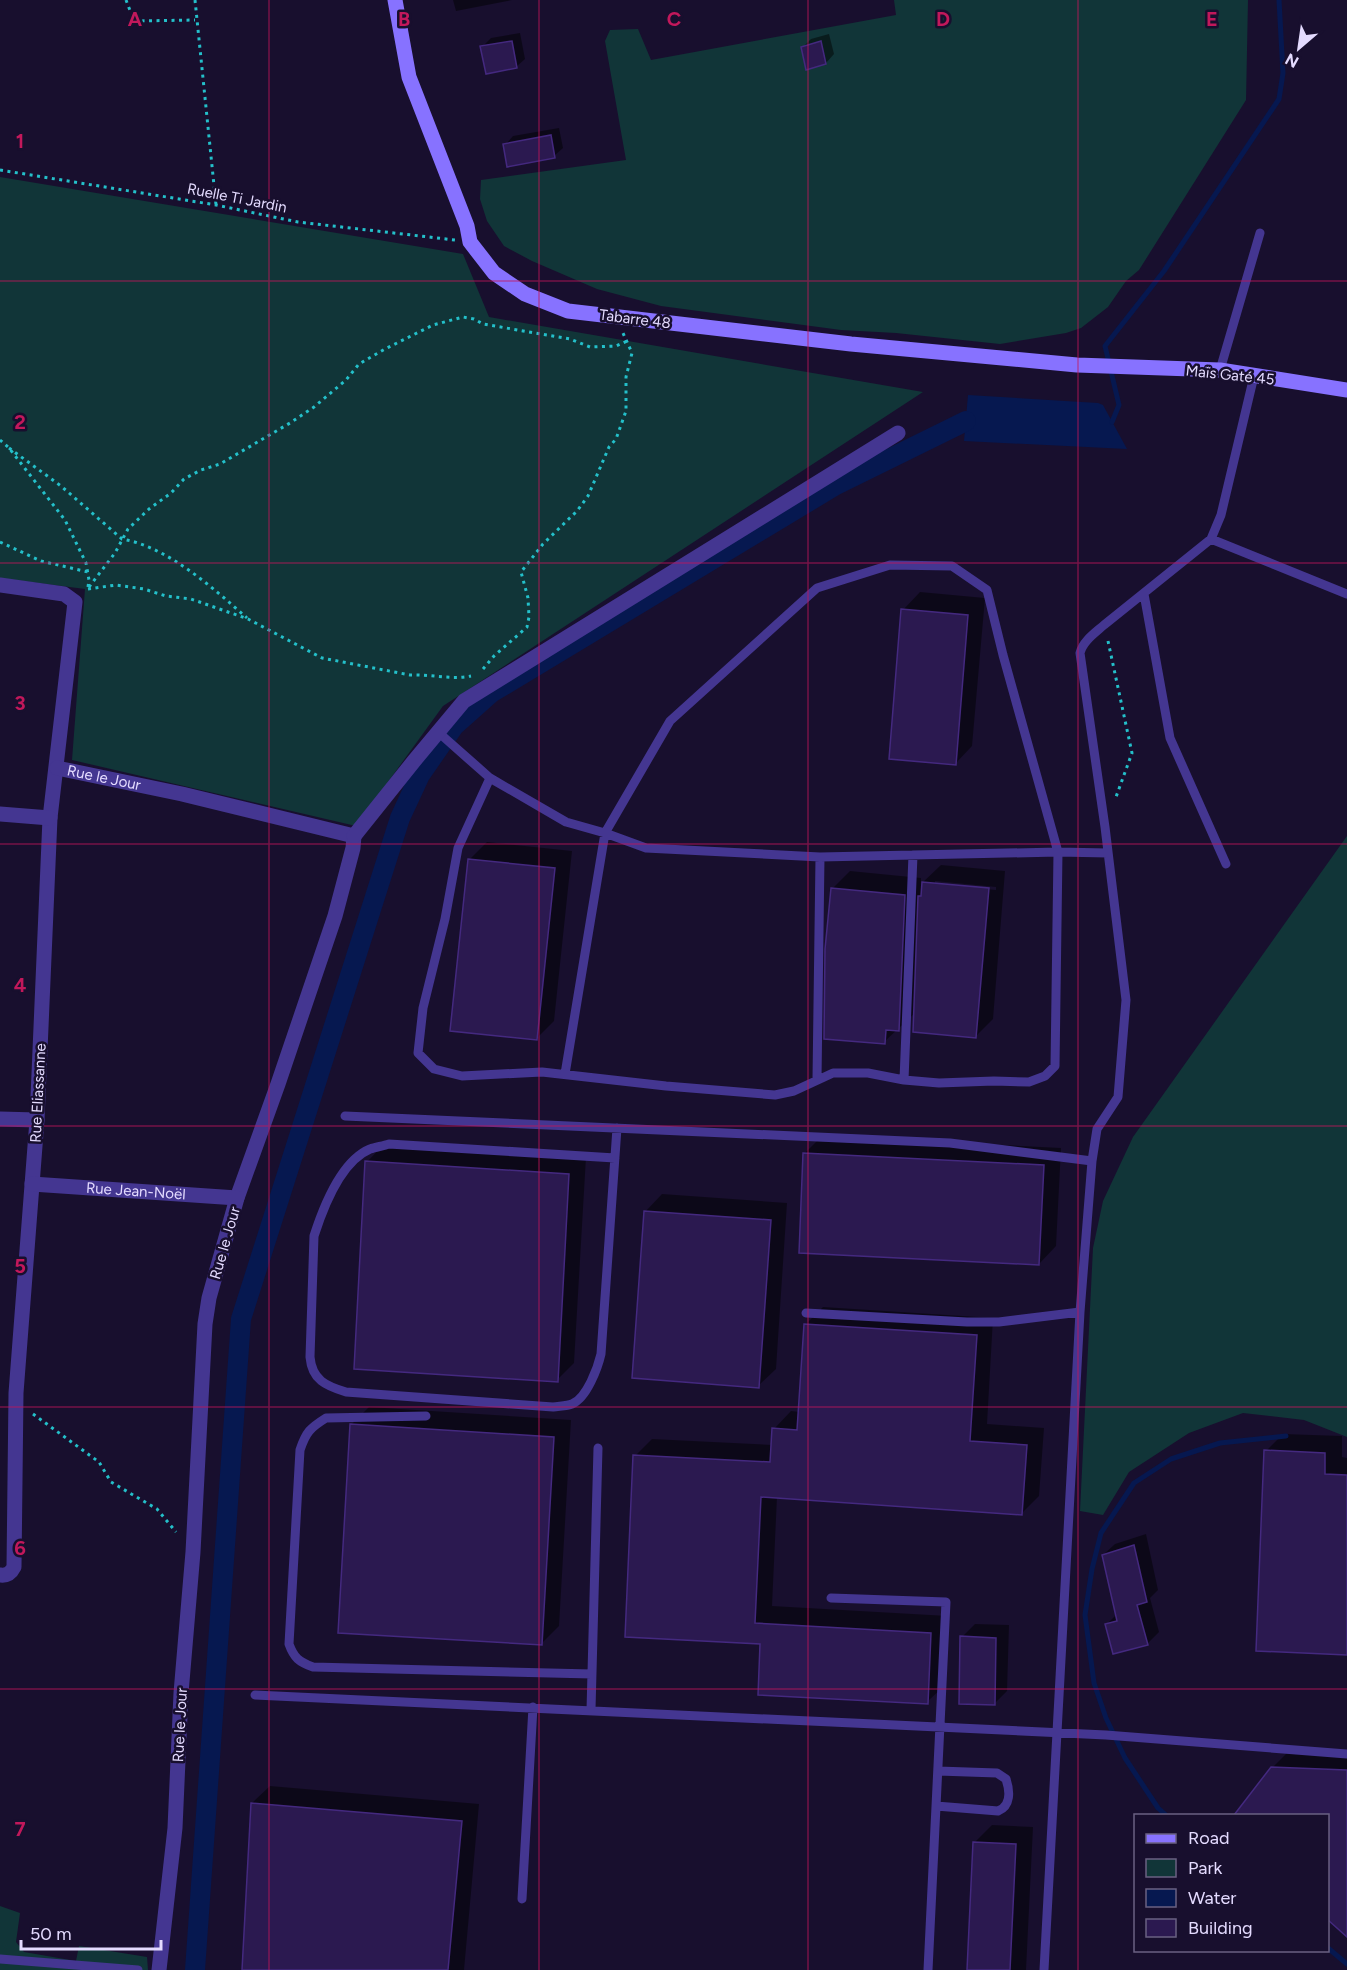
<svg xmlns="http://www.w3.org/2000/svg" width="1347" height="1970" font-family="Figtree,sans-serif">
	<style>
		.green { fill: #113538 }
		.water { fill: #061850 }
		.shadow { fill: #0007; fill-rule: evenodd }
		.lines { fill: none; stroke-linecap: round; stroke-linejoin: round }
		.stream { stroke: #061850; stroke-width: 5 }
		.canal { stroke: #061850; stroke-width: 20 }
		.building { fill: #2b1950; stroke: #44297f; stroke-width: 1.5 }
		.path { stroke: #24c0ca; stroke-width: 3; stroke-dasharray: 3 4.5; stroke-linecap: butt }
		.lane { stroke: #443691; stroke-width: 9 }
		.street { stroke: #443691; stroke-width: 15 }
		.secondary { stroke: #8772ff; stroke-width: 15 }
		.grid { fill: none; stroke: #c2185b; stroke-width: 1.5; stroke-opacity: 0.55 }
		.labels { text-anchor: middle; stroke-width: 5; stroke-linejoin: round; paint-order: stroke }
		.street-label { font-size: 15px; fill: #e4dbff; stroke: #180f2e }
		.grid-label { font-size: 20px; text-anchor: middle; font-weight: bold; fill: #c2185b; stroke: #180f2e; stroke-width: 5; stroke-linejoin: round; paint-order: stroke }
	</style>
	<rect width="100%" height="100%" fill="#180f2e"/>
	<path class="green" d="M894 0H1248L1246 100 1139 270 1126 281 1108 307 1081 328 1066 333 1000 344 896 333 841 330 661 306 597 289 532 261 504 246 487 221 480 199 481 180 626 160 605 41 610 30 638 29 651 60 896 15Z
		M0 177 463 254 489 317 923 392 443 706 356 826 72 760 85 589 0 578Z
		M1347 836V1437L1304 1420 1243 1413 1189 1433 1129 1472 1103 1515 1080 1511 1093 1248 1103 1201 1133 1137Z
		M0 1906 20 1913 16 1942 24 1952 76 1961 79 1946 147 1957 148 1970H0Z"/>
	<path class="water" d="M968 395 1098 403 1103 405 1127 449 964 441Z"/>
	<path class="shadow" d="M453 0H512L456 11Z
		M520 33 525 59 516 67 482 47 491 38Z
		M829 34 834 54 826 63 803 47 811 39Z
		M559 128 563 148 554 156 505 145 513 136Z
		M920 592 985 598 972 746 955 764 903 610Z
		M487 842 572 851 554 1021 537 1038 470 859Z
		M941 865 1005 871 993 1019 976 1036 915 1013 884 1042 832 889 850 871 921 878V884ZM935 881 996 887V890L935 884Z
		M822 1136 1061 1148 1056 1246 1039 1264 805 1153Z
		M384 1144 586 1157 574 1363 557 1380 367 1162Z
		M662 1194 787 1203 776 1369 758 1386 645 1212Z
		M823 1307 993 1318 987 1424 1044 1428 1039 1496 1022 1513 777 1497 772 1606 948 1616 945 1685 927 1702 762 1643 635 1456 652 1439 773 1445 774 1429 791 1411 800 1412 805 1325Z
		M369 1407 571 1420 559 1626 542 1643 351 1425Z
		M1283 1434 1342 1436V1457L1347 1458V1653L1266 1451Z
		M1146 1534 1158 1590 1150 1598 1159 1632 1147 1644 1106 1625 1117 1614 1103 1555 1115 1544Z
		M975 1624 1009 1625 1007 1691 994 1704 962 1637Z
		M1290 1750 1347 1752V1929L1344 1932 1328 1918V1816H1236L1272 1768Z
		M270 1786 479 1804 464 1970H244L252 1803Z
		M992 1825 1033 1827 1026 1970H969L975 1842Z"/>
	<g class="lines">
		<path class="stream" d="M1112 422 1119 405 1105 346 1164 271 1279 99 1283 73 1279 0
			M1167 1816 1158 1808 1125 1758 1106 1718 1094 1683 1085 1615 1092 1569 1101 1533 1134 1483 1171 1459 1220 1443 1286 1436
			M1328 1948 1347 1964"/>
		<path class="canal" d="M195 1970 241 1319 400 818 420 775 454 726 491 693 836 485 966 421"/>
	</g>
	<path class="building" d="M512 41 517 68 486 74 480 46Z
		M821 41 826 64 806 70 801 47Z
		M551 135 555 158 507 167 503 144Z
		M901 609 968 615 956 765 889 759Z
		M468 859 555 868 537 1040 450 1031Z
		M922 882 989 888 976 1038 913 1032 918 896H921Z
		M831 888 905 895 899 1031 886 1030 885 1044 824 1039 825 949Z
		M803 1153 1044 1165 1039 1265 799 1253Z
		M365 1161 569 1174 558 1382 354 1369Z
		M644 1211 771 1220 759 1388 632 1378Z
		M804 1324 977 1335 970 1441 1027 1445 1022 1515 761 1497 755 1623 931 1633 928 1704 758 1695 760 1644 625 1637 633 1455 770 1462 772 1428 797 1430Z
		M350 1424 554 1437 542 1645 338 1633Z
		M1264 1450 1325 1453V1474L1347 1475V1655L1256 1651Z
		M1134 1545 1147 1602 1137 1605 1148 1645 1113 1654 1105 1624 1117 1621 1102 1555Z
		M960 1636 996 1638 995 1705 959 1704Z
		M1271 1767 1347 1770V1937L1328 1920V1815H1234Z
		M251 1803 462 1821 448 1970H242Z
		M973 1842 1016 1844 1010 1970H967Z"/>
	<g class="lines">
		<path class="path" d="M126 0 134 21 195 20
			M195 0 216 205
			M0 170 216 205 298 222 455 240
			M0 440 9 448 65 520 86 563 89 580 88 587
			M9 448 61 486 122 539C168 547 213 588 247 618
			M0 542 41 561 88 572
			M89 587 115 553 128 529 149 509 171 493 184 479 201 470 220 464 290 423 314 407 346 380 359 364 385 349 433 325 463 317 474 319 483 324 570 339 590 347 616 346 627 341
			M88 589 116 585 144 589 166 596 191 599 248 619 322 658 410 675C431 674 450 680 471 676
			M1108 641 1132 753 1116 797
			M483 669 494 656 527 627 529 617 528 598 521 572 543 544 577 511 588 496 609 447 616 439 626 411V377L632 353 623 333
			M33 1414 99 1462 111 1482 157 1509 176 1532"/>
		<path class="lane" d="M1220 370 1260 233
			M1211 539 1347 594
			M1144 594 1170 738 1226 864
			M438 732 490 778 566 822 605 833 646 848 820 857 1058 852 1108 853
			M490 778 458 848 445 919 423 1008 418 1053 434 1069 462 1076 542 1072 666 1086 775 1095 794 1091 833 1073H868L904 1080 939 1083 994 1081 1029 1082 1045 1076 1055 1066 1058 852 1003 655 987 590 952 566 890 565 817 588 670 721 605 833 565 1074
			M817 1079 820 857
			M904 1080 913 855
			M345 1116 950 1143 1092 1161
			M615 1158 389 1144C383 1146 376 1147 370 1149 341 1161 323 1208 314 1236L310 1357C312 1380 326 1386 346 1392L553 1407C559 1406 567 1406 572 1404 587 1398 598 1367 601 1354L617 1128
			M806 1313 967 1322H999L1080 1312
			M426 1416 326 1418C310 1428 306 1432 300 1450L289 1644C294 1658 299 1662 313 1667L592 1674
			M831 1598 946 1602 928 1970
			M255 1695 1106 1735 1347 1754
			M591 1710 598 1448
			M936 1806 998 1811C1011 1806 1010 1791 1006 1779L997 1773 938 1771
			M522 1899 533 1707
			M0 1959 138 1970
			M1044 1970 1080 1312 1092 1161 1097 1129 1118 1097 1126 1000 1105 827 1080 653C1083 641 1095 633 1104 625L1211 539 1221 515 1254 376"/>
		<g class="street">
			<path d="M0 585 64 594 75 602 50 818 37 1120 16 1393 14 1567C11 1573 7 1576 0 1575"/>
			<path id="s1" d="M57 768 182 794 354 836 353 848 335 916 278 1084 237 1198 209 1298 205 1324 193 1552 181 1693 175 1828 159 1970"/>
			<path d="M0 814 50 818"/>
			<path d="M354 836 414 761 464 701 898 433"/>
			<path d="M0 1119 37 1120"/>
			<path id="s2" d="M32 1184 237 1198"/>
		</g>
		<path class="secondary" d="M395 0 409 77 467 226 470 242 494 273 525 294 568 311 851 344 1077 365 1220 370 1347 390"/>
	</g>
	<path class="grid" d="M269 0V1970M539 0V1970M808 0V1970M1078 0V1970M0 281H1347M0 563H1347M0 844H1347M0 1126H1347M0 1407H1347M0 1689H1347"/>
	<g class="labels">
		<g class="street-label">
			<text transform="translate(237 198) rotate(11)" y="5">Ruelle Ti Jardin</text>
			<text transform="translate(635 319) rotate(7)" y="5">Tabarre 48</text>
			<text transform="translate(1230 375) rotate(6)" y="5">Maïs Gaté 45</text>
			<text dy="5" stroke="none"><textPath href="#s1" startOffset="48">Rue le Jour</textPath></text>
			<text transform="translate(38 1093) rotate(-87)" y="5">Rue Eliassanne</text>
			<text dy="5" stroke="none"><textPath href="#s2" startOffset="104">Rue Jean-Noël</textPath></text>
			<text transform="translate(225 1243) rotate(-74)" y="5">Rue le Jour</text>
			<text transform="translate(180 1725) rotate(-87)" y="5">Rue le Jour</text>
		</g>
	</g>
	<g class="grid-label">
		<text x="135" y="26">A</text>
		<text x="404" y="26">B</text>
		<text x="674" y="26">C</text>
		<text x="943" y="26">D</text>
		<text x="1212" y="26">E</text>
		<text x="20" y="148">1</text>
		<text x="20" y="429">2</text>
		<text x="20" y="710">3</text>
		<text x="20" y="992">4</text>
		<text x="20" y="1273">5</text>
		<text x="20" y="1555">6</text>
		<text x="20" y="1836">7</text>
	</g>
	<rect x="1134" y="1814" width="195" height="138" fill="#180f2e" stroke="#6a6182" stroke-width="1.5"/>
	<rect x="1146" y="1834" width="30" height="9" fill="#8772ff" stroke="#6a6182" stroke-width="1.5"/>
	<text x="1188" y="1844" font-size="18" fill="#e4dbff">Road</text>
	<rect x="1146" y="1859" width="30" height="18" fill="#113538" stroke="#6a6182" stroke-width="1.5"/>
	<text x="1188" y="1874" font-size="18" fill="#e4dbff">Park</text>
	<rect x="1146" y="1889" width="30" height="18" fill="#061850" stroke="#6a6182" stroke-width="1.5"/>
	<text x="1188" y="1904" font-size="18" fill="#e4dbff">Water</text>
	<rect x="1146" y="1919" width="30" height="18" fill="#2b1950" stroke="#6a6182" stroke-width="1.5"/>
	<text x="1188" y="1934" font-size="18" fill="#e4dbff">Building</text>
	<g transform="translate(1299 48) rotate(209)" stroke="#180f2e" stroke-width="4.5" paint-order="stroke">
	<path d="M0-4.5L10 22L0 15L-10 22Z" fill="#e4dbff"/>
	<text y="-9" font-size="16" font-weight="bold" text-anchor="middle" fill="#e4dbff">N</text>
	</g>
	<path d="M21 1940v9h140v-9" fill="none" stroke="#e4dbff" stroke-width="3"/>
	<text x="30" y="1940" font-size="18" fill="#e4dbff" stroke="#180f2e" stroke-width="4.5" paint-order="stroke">50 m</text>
</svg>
